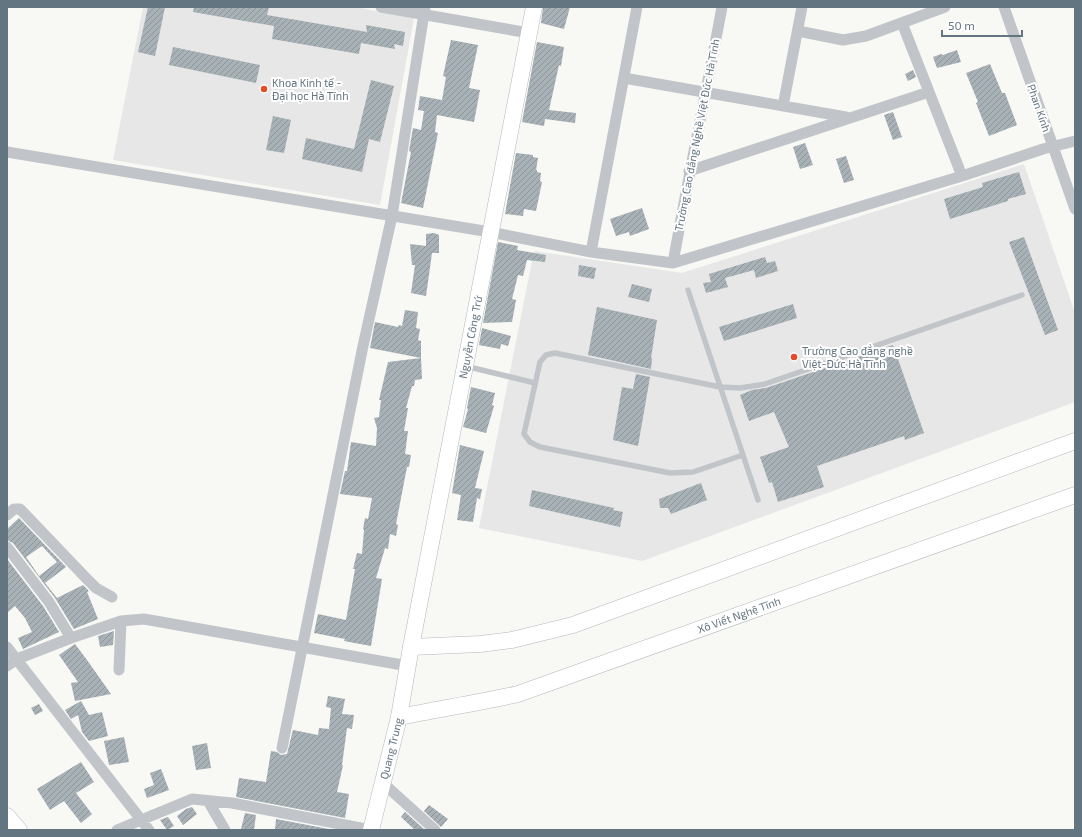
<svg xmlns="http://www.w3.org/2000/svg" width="1082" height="837" font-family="'Exo 2',sans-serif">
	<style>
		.built { fill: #e6e7e6 }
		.building { fill: url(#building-hatch); fill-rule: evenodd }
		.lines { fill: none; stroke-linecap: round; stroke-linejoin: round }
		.secondary-casing { stroke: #b3b9bd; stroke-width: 17 }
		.lane { stroke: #c1c5c9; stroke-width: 5.5 }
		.street { stroke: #c1c5c9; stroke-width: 11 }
		.secondary { stroke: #fff; stroke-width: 16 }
		.poi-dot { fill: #e44c28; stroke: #fff; stroke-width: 1.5 }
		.labels { text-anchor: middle; stroke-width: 4; stroke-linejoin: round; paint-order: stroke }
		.poi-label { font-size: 11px; fill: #637580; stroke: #fff; text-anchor: start }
		.street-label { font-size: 11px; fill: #637580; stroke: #fff }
	</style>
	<defs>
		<pattern id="building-hatch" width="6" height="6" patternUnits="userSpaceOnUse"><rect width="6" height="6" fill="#a8b1b6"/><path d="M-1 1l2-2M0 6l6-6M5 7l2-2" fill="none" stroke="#8c9599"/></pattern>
	</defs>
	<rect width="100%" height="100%" fill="#f8f8f5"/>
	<path class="built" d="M143 7H355L414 18 380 205 113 160Z
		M1024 164 1075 313V402L642 561 479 528 534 251 682 273Z"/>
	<path class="building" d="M148 7H165L155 56 138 52Z
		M194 7H269L267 15 367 32 366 25 405 32 403 46 394 44 395 49 361 43 359 54 272 39 274 26 193 12Z
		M543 7H570L564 29 541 23Z
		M451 40 478 45 469 88 480 90 474 122 437 115 435 132 438 133 423 208 401 203 411 152 409 151 413 128 421 130 424 111 418 110 420 96 442 100 446 77 443 76Z
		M537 42 564 47 561 66 559 65 549 110 576 113 575 123 545 119 544 126 522 122Z
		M173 47 260 65 256 83 169 65Z
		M957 50 961 62 937 68 933 57 941 54 943 55Z
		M990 64 1002 93H1005L1017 125 989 136 976 103 978 102 966 73Z
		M913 70 916 77 908 81 905 74Z
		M371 80 394 86 380 142 369 139 362 172 302 159 306 138 354 149Z
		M893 112 902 137 893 140 884 115Z
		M273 116 291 120 284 153 266 150Z
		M805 143 813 165 800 169 793 147Z
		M516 153 533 155V157L538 158 536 170H537V172L541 173 540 181 542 182 536 211 524 209 523 216 505 214Z
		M846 156 854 180 844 183 836 159Z
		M1019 172 1026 194 1008 199V201L950 219 944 199 983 187 982 183Z
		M642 208 649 229 630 236 629 232 616 236 610 219Z
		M434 233 439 235V253H432L426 296 411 293 415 265H412L410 244 426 246V234Z
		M1024 237 1058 330 1045 335 1009 242Z
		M498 242 518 246 517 250 546 255 545 262 527 260 523 276 518 275 512 299 516 300 512 322 483 323Z
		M765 257 767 263 775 261 778 271 756 278 754 270 725 278 728 287 706 293 703 283 711 282 709 274Z
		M579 265 596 268 594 279 578 276Z
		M632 284 652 289 649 302 628 297Z
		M793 304 797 318 724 341 719 327Z
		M597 307 657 320 651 358H652L651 369 588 355Z
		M405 310 418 312 416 328 420 329 418 340 421 341V358L370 348 375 322 398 327 399 325 402 326Z
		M482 328 511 336 508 346 501 344 500 349 479 345Z
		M893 345 924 433 905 440 904 436 817 466 824 487 778 502 772 482 769 483 760 457 789 447 774 412 749 421 740 395 752 390 766 388Z
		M421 358 422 379 415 380 414 386H412L406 408H408L404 431H408L405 454 411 455 409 467H407L396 524 398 525 396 536 390 534 388 549 385 548 376 578 382 579 371 646 344 641 345 639 314 633 318 614 346 620 355 569H353L357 553 362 554 364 530 363 529 365 518 368 519 372 498 340 494 345 471H347L351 442 376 446 377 428 374 418 379 417 381 400H379L388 362Z
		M636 374 650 377 638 446 613 440 622 387 633 389Z
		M471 387 495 393 492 405 494 406 486 433 463 427 468 409 467 408Z
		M460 445 484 451 475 488 482 489 480 499 477 498 473 522 457 520 461 495 452 493Z
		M701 483 707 500 671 514 668 508H660L659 499Z
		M532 490 614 508 613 510 623 512 620 527 529 506Z
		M19 518 66 567 45 583 57 598 83 585 89 591 87 592 98 619 74 629 55 598 13 543 7 540V529ZM42 546 57 562 39 576 26 557Z
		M7 559 43 606 59 632 23 649 18 638 32 632 25 618 15 606 7 613Z
		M114 631 113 645 100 647 98 636Z
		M75 644 87 660 111 694 75 701 71 683 78 682 59 655Z
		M328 696 345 699 342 714 354 715 352 729 347 728 342 765H343L337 792 349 794 345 818 236 797 239 778 266 782 271 751 277 752 281 755 287 754 293 730 318 735 319 728 329 729 331 708 326 707Z
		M81 701 89 715 102 712 108 736 89 741 82 732 78 715 71 719 65 710Z
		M39 704 43 711 35 715 31 708Z
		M124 737 129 762 109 765 104 741Z
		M207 743 211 768 196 770 192 746Z
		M81 762 94 782 76 793 92 814 81 823 64 801 50 810 37 789Z
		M161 769 169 790 147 798 144 789 154 785 150 773Z
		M429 805 448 819 441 827 424 811Z
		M192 807 197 814 183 825 177 816 186 809Z
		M405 812 425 830H415L401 817Z
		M245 813 256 815 254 830 241 829Z
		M168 817 174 826 167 830 160 820Z
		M276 819 334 830H275Z"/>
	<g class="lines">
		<g class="secondary-casing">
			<g id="secondary">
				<path d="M411 647 480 644 512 640 573 625 1075 441"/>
				<path id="s1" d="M399 717C438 709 478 703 518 694L1075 495"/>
				<path d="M7 816 19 830"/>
				<path id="s2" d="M371 830 399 717 411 647 534 7"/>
			</g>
		</g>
		<path class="lane" d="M688 290 758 500
			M465 366 535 383
			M743 455 693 472 670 473 540 447 530 442 524 434 540 362 546 355 555 353 720 387 740 388 765 384 1022 295"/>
		<path class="street" d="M381 7 529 33
			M1004 7 1075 209
			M902 23 962 176
			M798 31 843 40 866 36 945 7
			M624 78 846 117
			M783 106 802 7
			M7 152 490 232 591 252 673 263 962 176 1043 149 1075 141
			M689 171 929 92
			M591 252 637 7
			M673 263C688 178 706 93 722 7
			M7 515 14 509H20L87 579 96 588 112 597
			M7 547 49 602 71 638
			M7 647 149 830
			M7 666 17 659 71 638 121 621 144 619 408 666
			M119 670 121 621
			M282 748 363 346 392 216 425 7
			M383 783 435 830
			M208 801 225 830
			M117 830 192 799 232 803 371 830"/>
		<use href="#secondary" class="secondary"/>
	</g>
	<g class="poi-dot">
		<circle cx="264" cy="89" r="4"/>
		<circle cx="794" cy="357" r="4"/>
	</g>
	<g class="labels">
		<g class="poi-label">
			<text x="272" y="87">Khoa Kinh tế -<tspan x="272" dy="13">Đại học Hà Tĩnh</tspan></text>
			<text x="802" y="355">Trường Cao đẳng nghề<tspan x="802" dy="13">Việt-Đức Hà Tĩnh</tspan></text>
		</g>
		<g class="street-label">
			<text transform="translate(1039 108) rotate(71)" y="4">Phan Kính</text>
			<text transform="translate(697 135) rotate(-79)" y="4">Trường Cao đẳng Nghề Việt Đức Hà Tĩnh</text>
			<text dy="4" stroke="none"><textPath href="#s2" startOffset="503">Nguyễn Công Trứ</textPath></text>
			<text dy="4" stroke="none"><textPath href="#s1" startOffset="356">Xô Viết Nghệ Tĩnh</textPath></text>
			<text dy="4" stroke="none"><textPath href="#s2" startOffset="84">Quang Trung</textPath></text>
		</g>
	</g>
	<rect width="1082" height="837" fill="none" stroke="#637580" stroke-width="16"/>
	<path d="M942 30v6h80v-6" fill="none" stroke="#637580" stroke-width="2"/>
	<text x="948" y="30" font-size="12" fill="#637580" stroke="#ffffff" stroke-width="3" paint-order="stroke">50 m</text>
</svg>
